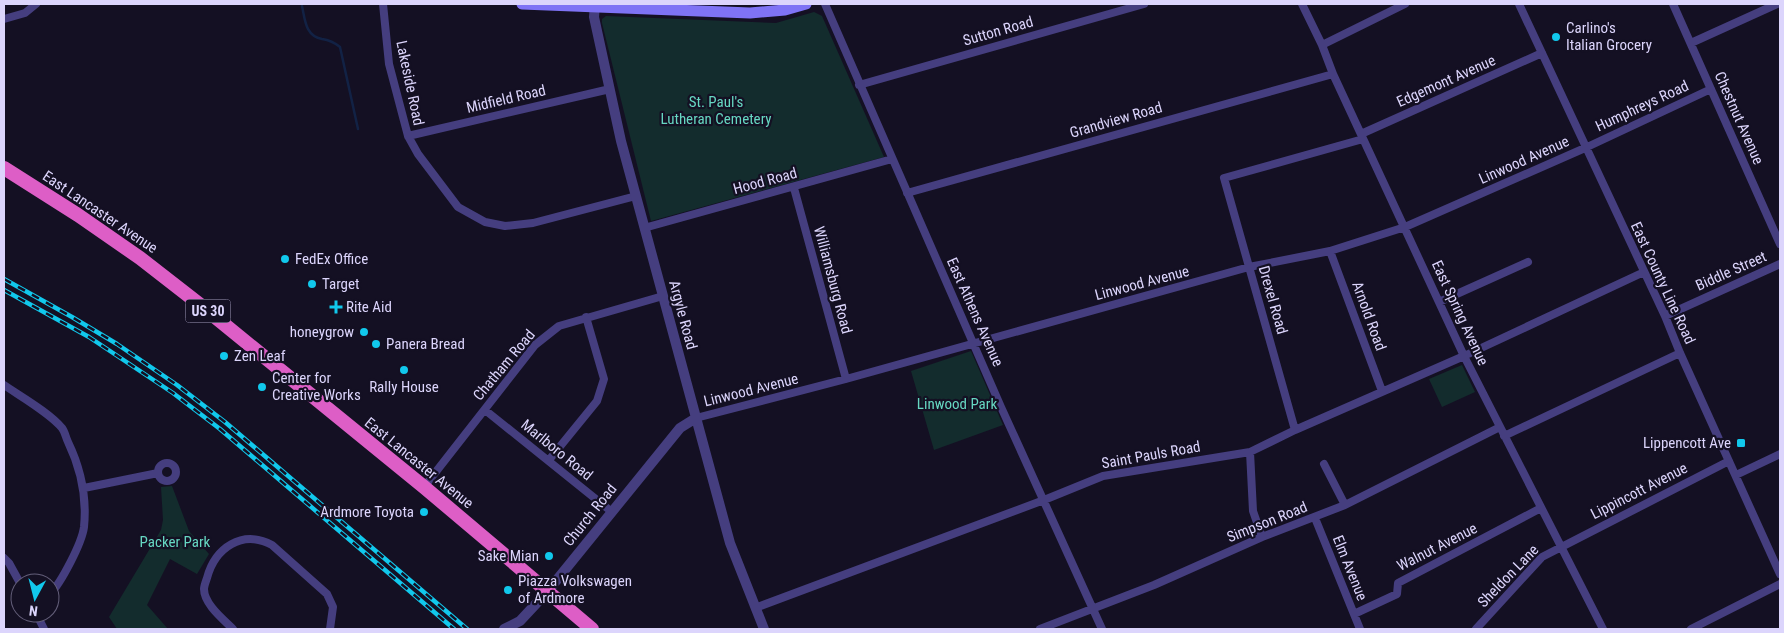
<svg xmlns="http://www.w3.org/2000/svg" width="1784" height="633" font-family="'Roboto Condensed',sans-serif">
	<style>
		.green { fill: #132c2d }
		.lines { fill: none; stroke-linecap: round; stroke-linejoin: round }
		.stream { stroke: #122245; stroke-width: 2.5 }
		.minor { stroke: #453e7f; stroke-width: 8 }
		.tertiary { stroke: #453e7f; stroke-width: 10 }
		.secondary { stroke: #7f73f5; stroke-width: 11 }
		.trunk { stroke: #dd5ec6; stroke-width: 14 }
		.rail-casing { stroke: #11c8ec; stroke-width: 4.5 }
		.rail { stroke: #141023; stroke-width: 2.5; stroke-dasharray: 8; stroke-linecap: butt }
		.poi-dot { fill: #11c8ec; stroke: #141023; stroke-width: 2 }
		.labels { text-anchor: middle; stroke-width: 4.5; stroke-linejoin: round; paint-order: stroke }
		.shield { fill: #141023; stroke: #a09abb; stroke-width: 1 }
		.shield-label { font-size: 14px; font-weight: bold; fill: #dcd5fc }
		.poi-label { font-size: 15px; fill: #dcd5fc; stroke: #141023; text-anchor: start }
		.street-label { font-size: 15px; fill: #dcd5fc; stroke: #141023 }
		.park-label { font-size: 15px; fill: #66d7c2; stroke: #141023 }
	</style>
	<rect width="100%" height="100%" fill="#141023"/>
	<path class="green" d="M814 12 822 16 884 157 651 221 602 23V19L606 16 776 23Z
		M971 351 1003 425 934 450 911 371Z
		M1462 365 1475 392 1442 407 1429 379Z
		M172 486 189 531 209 554 197 574 170 559 147 605 168 629H117L109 617 161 530 163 520 161 487Z"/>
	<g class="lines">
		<path class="stream" d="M302 6C305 19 305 36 322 39 329 40 334 42 340 47L358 129"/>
		<path class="minor" d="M383 4 389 64 408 136 418 154 458 207 485 222 505 226 533 223 636 196
			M825 4 1001 407 1102 629
			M1302 4 1322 45 1333 74 1464 356 1603 629
			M1519 4 1665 316 1680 353 1780 574
			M1673 4 1780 244
			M4 19 25 13 36 4
			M1691 43 1777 4
			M1322 45 1405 4
			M859 85 1144 4
			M1361 134 1542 53
			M408 136 610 89
			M794 188 846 379
			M907 193 1333 74
			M644 228 892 159
			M1330 251 1382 391
			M1439 302 1528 262
			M1665 316 1780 264
			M4 385C20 396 50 413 62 428 65 432 66 438 68 442 81 469 87 497 84 527 82 543 61 583 50 594
			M485 410 612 512
			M696 418 846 379 1249 267 1330 251 1405 227 1585 148 1711 89
			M1295 430 1224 178 1363 139
			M1504 436 1680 353
			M1250 452 1253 511 1262 537
			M549 460 597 401 604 379 586 317
			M158 472a9 9 0 1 1 18 0a9 9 0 1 1-18 0Z
			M1324 464 1345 505
			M1736 475 1780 454
			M424 487 535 345 559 326 663 296
			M84 488 158 473
			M1315 518 1360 629
			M4 558 9 563 20 583
			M755 608 1044 500 1103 476 1250 452 1295 430 1464 356 1644 272
			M36 613 44 629
			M1354 614 1397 594 1398 583 1541 508
			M233 629C223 619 204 604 204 589 204 586 206 581 207 578 215 548 242 529 272 545L327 594 333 607 330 629
			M1040 629 1154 585 1262 537 1345 505 1500 427
			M1476 629 1542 557 1729 461
			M1691 629 1780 584"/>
		<path class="tertiary" d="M595 4 594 17 621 141 730 543 764 629
			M504 629 520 621 547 592 680 428 696 418"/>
		<path class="secondary" d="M522 4 750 13 785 10 806 4"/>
		<path class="trunk" d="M4 168 78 215 140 258 203 307 424 487 592 629"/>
		<g class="rail-casing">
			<path id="rail" d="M4 279 72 317 117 344 177 385 225 422 467 629
				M4 290 89 337 173 393 220 429 454 629"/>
		</g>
		<use href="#rail" class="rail"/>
	</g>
	<g class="poi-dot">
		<circle cx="1556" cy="37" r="5"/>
		<circle cx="285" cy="259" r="5"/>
		<circle cx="312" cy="284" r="5"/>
		<path d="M333.5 299.5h5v5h5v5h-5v5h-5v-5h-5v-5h5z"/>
		<circle cx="364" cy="332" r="5"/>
		<circle cx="376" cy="344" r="5"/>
		<circle cx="224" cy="356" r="5"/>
		<circle cx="404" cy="370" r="5"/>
		<circle cx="262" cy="387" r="5"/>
		<rect x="1736" y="438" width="10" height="10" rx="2.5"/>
		<circle cx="424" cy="512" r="5"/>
		<circle cx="549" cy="556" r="5"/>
		<circle cx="508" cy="590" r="5"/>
	</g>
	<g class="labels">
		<rect class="shield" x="185.5" y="299.5" width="45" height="23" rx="4"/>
		<g class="shield-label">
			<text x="208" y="316">US 30</text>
		</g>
		<g class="poi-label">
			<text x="1566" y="33">Carlino's<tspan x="1566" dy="17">Italian Grocery</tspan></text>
			<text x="295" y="264">FedEx Office</text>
			<text x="322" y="289">Target</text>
			<text x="346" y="312">Rite Aid</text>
			<text x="354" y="337" text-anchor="end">honeygrow</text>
			<text x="386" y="349">Panera Bread</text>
			<text x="234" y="361">Zen Leaf</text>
			<text x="272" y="383">Center for<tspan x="272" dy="17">Creative Works</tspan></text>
			<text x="404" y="392" text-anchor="middle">Rally House</text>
			<text x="1731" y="448" text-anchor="end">Lippencott Ave</text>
			<text x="414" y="517" text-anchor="end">Ardmore Toyota</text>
			<text x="539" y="561" text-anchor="end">Sake Mian</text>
			<text x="518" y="586">Piazza Volkswagen<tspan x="518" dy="17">of Ardmore</tspan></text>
		</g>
		<g class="street-label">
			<text transform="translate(998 31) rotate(-16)" y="5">Sutton Road</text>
			<text transform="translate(1446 81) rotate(-24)" y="5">Edgemont Avenue</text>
			<text transform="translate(410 83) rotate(78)" y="5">Lakeside Road</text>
			<text transform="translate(506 99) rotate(-13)" y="5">Midfield Road</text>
			<text transform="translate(1642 106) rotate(-25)" y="5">Humphreys Road</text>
			<text transform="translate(1739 118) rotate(66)" y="5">Chestnut Avenue</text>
			<text transform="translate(1116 120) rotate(-16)" y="5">Grandview Road</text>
			<text transform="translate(1524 160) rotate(-24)" y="5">Linwood Avenue</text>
			<text transform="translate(765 181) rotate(-15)" y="5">Hood Road</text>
			<text transform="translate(100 212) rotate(34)" y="5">East Lancaster Avenue</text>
			<text transform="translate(1731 271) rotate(-24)" y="5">Biddle Street</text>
			<text transform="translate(833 280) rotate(75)" y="5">Williamsburg Road</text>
			<text transform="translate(1142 283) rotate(-15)" y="5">Linwood Avenue</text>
			<text transform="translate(1663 283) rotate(65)" y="5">East County Line Road</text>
			<text transform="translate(1273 300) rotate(74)" y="5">Drexel Road</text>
			<text transform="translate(975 312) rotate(66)" y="5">East Athens Avenue</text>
			<text transform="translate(1460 313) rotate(65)" y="5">East Spring Avenue</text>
			<text transform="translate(683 315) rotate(75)" y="5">Argyle Road</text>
			<text transform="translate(1369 316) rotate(70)" y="5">Arnold Road</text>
			<text transform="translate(504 365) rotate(-50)" y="5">Chatham Road</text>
			<text transform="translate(751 390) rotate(-14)" y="5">Linwood Avenue</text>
			<text transform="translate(557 450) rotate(39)" y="5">Marlboro Road</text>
			<text transform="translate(1151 455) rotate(-10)" y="5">Saint Pauls Road</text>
			<text transform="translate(419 463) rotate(39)" y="5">East Lancaster Avenue</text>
			<text transform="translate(1639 491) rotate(-27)" y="5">Lippincott Avenue</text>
			<text transform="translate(590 515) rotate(-51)" y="5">Church Road</text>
			<text transform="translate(1267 522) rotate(-22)" y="5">Simpson Road</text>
			<text transform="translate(1437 547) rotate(-27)" y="5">Walnut Avenue</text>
			<text transform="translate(1350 568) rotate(68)" y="5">Elm Avenue</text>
			<text transform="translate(1508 576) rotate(-46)" y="5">Sheldon Lane</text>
		</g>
		<g class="park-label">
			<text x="716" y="107">St. Paul's<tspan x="716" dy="17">Lutheran Cemetery</tspan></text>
			<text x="957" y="409">Linwood Park</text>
			<text x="175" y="547">Packer Park</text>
		</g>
	</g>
	<rect width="1784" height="633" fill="none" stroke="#dcd5fc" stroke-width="10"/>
	<g transform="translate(35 598) rotate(187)"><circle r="24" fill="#141023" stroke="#645f7a"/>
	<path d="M0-4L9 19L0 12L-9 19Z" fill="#11c8ec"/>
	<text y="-8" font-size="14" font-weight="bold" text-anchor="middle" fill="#dcd5fc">N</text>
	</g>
</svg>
